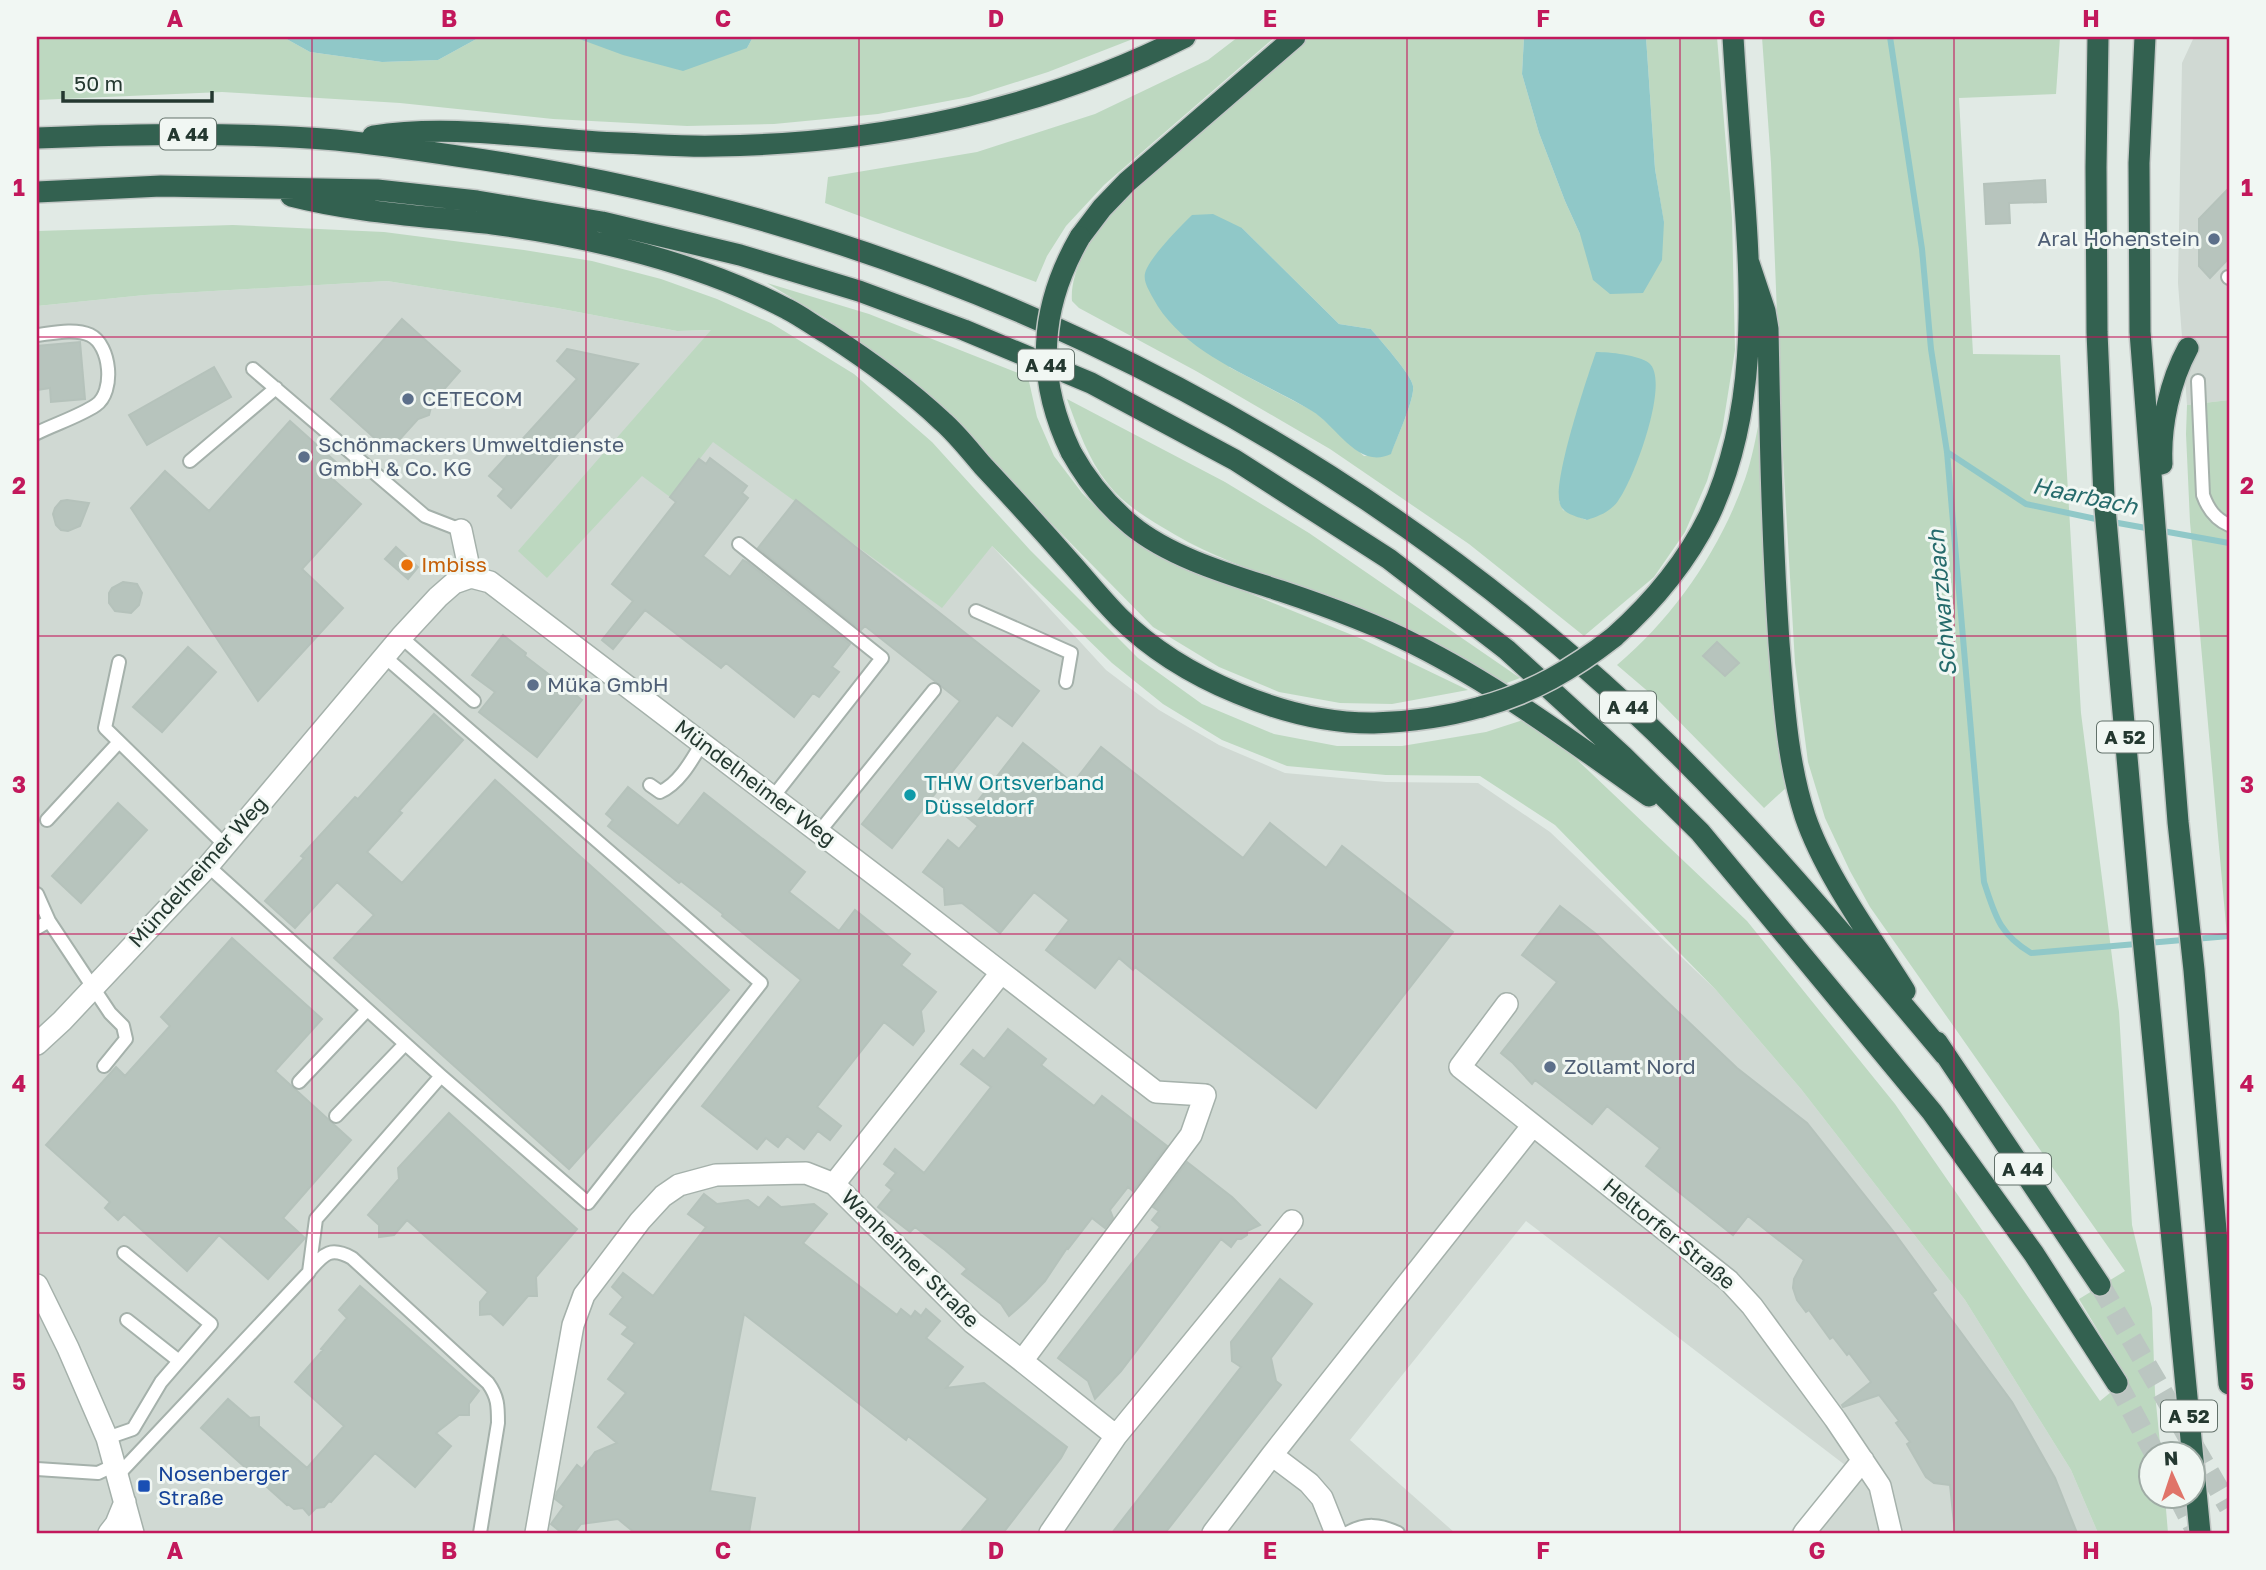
<svg xmlns="http://www.w3.org/2000/svg" width="2266" height="1570" font-family="'Golos Text',sans-serif">
	<style>
		.built { fill: #d0d9d3 }
		.green { fill: #bdd8c0; fill-rule: evenodd }
		.water { fill: #90c8c8 }
		.lines { fill: none; stroke-linecap: round; stroke-linejoin: round }
		.stream { stroke: #90c8c8; stroke-width: 6 }
		.building { fill: #b7c4bd; stroke: #b5c2bb; stroke-width: 2 }
		.highway-tunnel { stroke: #bbc6c1; stroke-width: 21; stroke-dasharray: 21 10; stroke-linecap: butt }
		.lane-casing { stroke: #a5b1ab; stroke-width: 16 }
		.street-casing { stroke: #a5b1ab; stroke-width: 24 }
		.highway-casing { stroke: #c2c7c5; stroke-width: 24 }
		.lane { stroke: #fff; stroke-width: 12 }
		.street { stroke: #fff; stroke-width: 21 }
		.highway { stroke: #336150; stroke-width: 21 }
		.highway-bridge-casing { stroke: #c2c7c5; stroke-width: 24; stroke-linecap: butt }
		.highway-bridge { stroke: #336150; stroke-width: 21 }
		.grid { fill: none; stroke: #c2185b; stroke-width: 2; stroke-opacity: 0.55 }
		.service-dot { fill: #5c6f8a; stroke: #f1f7f3; stroke-width: 2.5 }
		.food-dot { fill: #e8710a; stroke: #f1f7f3; stroke-width: 2.5 }
		.culture-dot { fill: #0f9aa8; stroke: #f1f7f3; stroke-width: 2.5 }
		.transit-dot { fill: #1a4fb4; stroke: #f1f7f3; stroke-width: 2.5 }
		.labels { text-anchor: middle; stroke-width: 6; stroke-linejoin: round; paint-order: stroke }
		.shield { fill: #f1f7f3; stroke: #62716a; stroke-width: 2 }
		.shield-label { font-size: 19px; font-weight: bold; fill: #243830 }
		.service-label { font-size: 21px; fill: #4e5e75; stroke: #f1f7f3; text-anchor: start }
		.food-label { font-size: 21px; fill: #c56008; stroke: #f1f7f3; text-anchor: start }
		.street-label { font-size: 21px; fill: #243830; stroke: #f1f7f3 }
		.culture-label { font-size: 21px; fill: #0d838f; stroke: #f1f7f3; text-anchor: start }
		.transit-label { font-size: 21px; fill: #164399; stroke: #f1f7f3; text-anchor: start }
		.water-label { font-size: 23px; font-style: italic; fill: #266b6c; stroke: #f1f7f3 }
		.neatline { fill: none; stroke: #c2185b; stroke-width: 2.5 }
		.grid-label { font-size: 23px; text-anchor: middle; font-weight: bold; fill: #c2185b }
	</style>
	<rect width="100%" height="100%" fill="#e1eae5"/>
	<path class="built" d="M2194 37H2229V400L2187 405 2178 283 2182 63Z
		M387 281 557 308 677 331 712 330 992 546 1106 670 1159 710 1219 745 1285 773 1386 782 1478 783 1550 832 1716 990 1801 1089 1965 1300 2071 1470 2098 1533H1789L1845 1465 1526 1221 1350 1440 1455 1533H125L111 1530 74 1533H37V306L145 295Z"/>
	<path class="green" d="M37 37H283L310 52 382 62 438 60 480 37H574L583 39 747 48 753 37H1138L1048 72 969 97 878 114 774 124 687 126 553 119 400 103 222 92 37 100Z
		M1238 37H1275L1104 185 1066 226 1047 256 1036 282 825 203 828 177 977 152 1095 114 1208 60Z
		M1307 37H1524L1522 74 1539 133 1565 201 1580 234 1664 223 1655 169 1646 37H1717L1732 218 1735 350 1722 431 1707 481 1685 532 1654 577 1584 636 1469 544 1330 449 1196 371 1079 308 1072 301C1069 270 1097 225 1117 201 1136 178 1163 159 1185 140 1226 106 1267 71 1307 37ZM1242 228 1339 324 1371 329C1379 339 1412 375 1413 386 1415 399 1396 439 1391 453L1364 456 1315 412 1229 367ZM1633 471C1620 498 1616 509 1586 520L1563 510 1559 501Z
		M1762 37H2060L2056 94 1959 98 1973 354 2060 355 2081 713 2119 1012 2132 1225 2152 1308 2155 1393 2161 1454H2150V1496L2165 1497 2168 1533H2098L2071 1470 1965 1300 1801 1089 1716 990 1555 825 1480 776 1386 775 1287 766 1222 740 1163 704 1112 663 992 546 942 608 713 442 670 497 642 476 547 578 518 551 711 330 677 331 557 308 387 281 145 295 37 306V231L233 225 384 232 524 250 592 261 661 279 717 299 771 323 854 374 932 442 1030 550 1138 658 1202 704 1274 734 1337 746H1402L1486 732 1523 720 1571 754 1747 921 1895 1104 2100 1401 2127 1379 2079 1299 2125 1271 1870 907 1850 871 1825 818 1808 762 1795 663 1782 440 1771 163Z
		M767 283 869 314 1028 377 1037 417 1054 456 1082 493 1113 524 1155 551 1202 574 1362 639 1468 690 1392 704 1340 703 1279 692 1219 667 1153 627 1051 523 950 415 870 349 825 318Z
		M1067 399 1225 482 1309 533 1520 678 1504 684C1464 659 1421 634 1378 616 1306 586 1229 569 1162 527 1142 515 1123 503 1108 484 1088 459 1078 429 1067 399Z
		M2229 400V959L2190 522 2186 434 2187 405Z
		M1760 416 1788 786 1764 808 1658 700 1617 665C1674 617 1720 550 1745 479 1752 459 1756 437 1760 416Z"/>
	<path class="water" d="M283 37H480L438 60 382 62 310 52Z
		M574 37H753L747 48 683 71 623 55Z
		M1524 37H1646L1655 169 1664 222 1662 260 1643 293 1610 294 1593 280 1580 234 1565 201 1539 133 1522 74Z
		M1213 214 1242 228 1339 324 1371 329C1379 339 1412 375 1413 386 1415 399 1396 439 1391 454 1358 470 1337 426 1312 411 1260 379 1183 355 1153 298 1148 288 1141 279 1147 268 1155 252 1179 228 1192 215Z
		M1596 352C1609 352 1639 355 1649 363 1671 381 1633 482 1618 501 1610 512 1599 516 1587 520 1578 517 1563 514 1560 504 1552 482 1587 378 1596 352Z"/>
	<g class="lines">
		<path class="stream" d="M1890 37 1922 249 1931 349 1947 452 1984 882C1995 915 1999 934 2031 953L2229 936
			M1947 452 2026 504 2096 519 2229 543"/>
	</g>
	<path class="building" d="M2045 180 2046 202 2009 203 2010 223 1986 224 1984 184Z
		M2229 188V258L2210 278 2199 266V219Z
		M402 319 460 371 432 403 429 415 418 419 389 451 331 399Z
		M80 342 85 399 51 402 50 388 37 390V346Z
		M567 349 638 364 511 508 498 496 504 489 489 476 577 379 557 361Z
		M214 367 231 397 147 445 129 415Z
		M290 421 337 463 327 474 361 504 302 569 343 608 258 701 131 508 165 471 209 511Z
		M710 458 747 486 742 493 748 498 703 556 730 577 743 560 747 562 850 644 832 667 839 672 819 697 813 693 794 717 726 663 721 668 645 610 613 649 602 640 633 601 612 584 676 502 670 497 699 459 706 464Z
		M67 500 89 503 80 526 68 531 61 530 56 525 53 514 55 508 61 501Z
		M796 500 1039 691 1012 726 997 715 892 848 862 824 960 701 865 626 861 630 758 548Z
		M396 547 418 567 408 579 385 559Z
		M123 582 137 584 142 593 139 605 131 613 115 611 109 603V593L112 588Z
		M503 635 526 653 525 656 582 700 537 757 479 712 495 692 472 675Z
		M1717 642 1739 663 1725 676 1703 656Z
		M188 647 216 672 162 732 133 707Z
		M434 714 463 740 399 811 402 813 367 852 402 883 495 780 729 990 569 1169 334 958 374 915 337 882 295 928 265 901 304 858 301 856 355 797 358 799Z
		M1023 743 1073 783 1101 747 1243 858 1270 823 1326 868 1342 846 1453 932 1316 1108 1135 967 1133 970 1119 958 1095 988 1046 950 1069 920 1034 892 1000 933 962 903 945 905 944 888 923 872 948 840 959 849 978 826 966 816Z
		M628 787 678 826 704 793 805 872 789 892 839 931 855 910 910 954 901 965 936 992 921 1011 924 1031 913 1045 884 1022 817 1107 841 1126 830 1140 818 1131 804 1149 787 1136 778 1147 766 1138 757 1149 702 1106 801 980 722 916 723 914 681 881 679 883 608 826 613 820 606 814Z
		M118 803 147 830 81 903 52 876Z
		M1560 906 1596 934 1737 1068 1807 1123 1893 1231 1936 1290 1932 1293 2012 1402 2055 1478 2077 1533H1955L1950 1485 1934 1483 1926 1477 1907 1444 1910 1442 1896 1423 1899 1421 1879 1395 1843 1407 1842 1405 1871 1382 1849 1353 1847 1355 1833 1337 1830 1339 1809 1310 1806 1312 1797 1300 1793 1288 1794 1279 1804 1260 1748 1216 1733 1235 1646 1166 1660 1148 1607 1106 1592 1124 1535 1080 1532 1084 1513 1063 1501 1053 1557 982 1522 955Z
		M232 938 322 1019 275 1071 351 1140 283 1218 305 1238 268 1279 219 1235 187 1271 124 1214 118 1220 105 1208 110 1202 46 1145 116 1067 125 1076 170 1026 161 1017Z
		M1008 1029 1046 1059 1041 1065 1094 1106 1102 1096 1167 1146 1133 1191 1128 1187 1110 1210 1113 1218 1105 1228 1092 1218 1068 1249 1067 1248 1045 1281 1026 1301 1009 1316 1001 1304 962 1274 967 1269 945 1250 915 1227 910 1232 878 1207 892 1190 886 1185 896 1173 884 1164 895 1149 924 1173 991 1087 961 1064 973 1050 984 1059Z
		M449 1113 577 1229 536 1277 537 1296H528L503 1325 491 1314 480 1315V1302L488 1292 407 1220 394 1235 379 1237V1225L368 1215 399 1179 398 1168Z
		M1187 1162 1232 1197 1260 1225 1247 1231V1235L1241 1239H1237L1231 1247 1221 1239 1121 1371 1095 1399 1088 1381 1058 1358 1160 1227 1152 1220 1159 1211 1153 1207Z
		M704 1194 717 1204 748 1200 759 1208 768 1197 781 1207 814 1204 827 1214 803 1243 897 1315 901 1309 911 1317 915 1311 921 1316 926 1309 940 1321 926 1338 963 1367 946 1388 984 1383 1067 1447 1061 1458 1003 1533H960L988 1499 908 1436 906 1440 744 1314 710 1491 755 1498 749 1533H635L618 1519 581 1524 574 1533H562L551 1524 564 1506 555 1499 557 1492 577 1465 582 1469 595 1452 617 1443 598 1427 626 1393 608 1379 635 1343 622 1334 628 1327 610 1314 623 1297 612 1287 623 1273 653 1296 706 1227 688 1214Z
		M1280 1279 1312 1304 1271 1358 1276 1381 1281 1385 1165 1533H1112L1241 1367 1232 1361 1231 1342Z
		M360 1286 479 1391 469 1404V1415H459L436 1433 451 1446 415 1487 375 1453 331 1502 329 1501 324 1507 316 1508 309 1515 303 1508 294 1509 288 1504 287 1505 201 1428 228 1399 250 1418 259 1417V1426L307 1468 344 1426 295 1382 323 1350 321 1349 347 1318 339 1310Z"/>
	<g class="lines">
		<path class="highway-tunnel" d="M2100 1285 2229 1507
			M2117 1383 2155 1454
			M2178 1496 2197 1533"/>
		<g class="lane-casing">
			<path id="lane" d="M2228 277 2229 278
				M37 335C53 333 75 328 90 335 111 345 115 392 96 405 80 416 55 424 37 433
				M253 369 425 516 461 530
				M2198 381 2203 495C2208 509 2215 519 2229 525
				M190 461 276 388
				M739 544 882 658 773 797
				M976 611 1071 653 1066 682
				M401 637 474 701
				M119 662 105 728 225 845
				M650 785 660 792C679 784 692 760 702 743
				M47 820 119 742
				M819 832 934 690
				M208 866 441 1076 588 1203 761 983 385 657
				M37 894 49 921
				M37 928 49 921 110 1013 123 1026 126 1039 104 1066
				M299 1082 367 1010
				M336 1116 405 1044
				M309 1271C324 1254 330 1246 352 1258L488 1383C498 1397 498 1406 498 1423L480 1533
				M127 1320 179 1361
				M107 1438 133 1429 161 1382 211 1324 124 1253
				M37 1469 98 1473 115 1465
				M118 1475 309 1272 316 1219 441 1076
				M1347 1533C1366 1523 1379 1524 1398 1533"/>
		</g>
		<g class="street-casing">
			<path id="street" d="M461 530 471 577
				M1507 1004 1460 1067 1729 1281 1752 1306 1835 1419 1880 1486 1891 1533
				M37 1044 62 1021 208 866 401 637 438 597 454 583 471 577 490 582 896 891 1156 1092 1205 1095 1191 1135 1022 1361 1116 1436
				M834 1184 1001 973
				M37 1285 68 1348 107 1438 133 1533
				M1272 1455 1309 1483 1322 1498 1336 1533
				M109 1533 116 1524 125 1502
				M536 1533 573 1325 584 1295 640 1221 663 1196 679 1185 716 1175 806 1173 834 1184 973 1323 1022 1361
				M1050 1533 1116 1436 1292 1221
				M1213 1533 1272 1455 1533 1125
				M1804 1533 1863 1460"/>
		</g>
		<g class="highway-casing">
			<path id="highway" d="M2098 37 2096 167 2097 332 2104 497 2142 927 2200 1533
				M2145 37 2139 163 2140 332 2178 822 2194 970 2229 1384
				M373 136C454 123 539 140 621 143 652 144 684 147 716 146 878 144 1040 110 1185 37
				M37 138C137 134 236 132 336 140 376 144 417 150 457 156 897 217 1306 407 1632 710 1746 816 1845 936 1945 1055
				M37 192 161 186 377 190 477 201 602 222 740 255 859 291 964 330 1091 383 1235 460 1389 559 1507 650 1623 756 1700 832 1932 1112 2034 1254 2117 1383
				M291 196C357 213 426 216 493 224 591 237 700 263 787 309 801 316 814 326 828 334 868 360 907 388 942 421 957 434 970 451 983 466 1013 498 1042 530 1070 562 1087 581 1103 601 1120 618 1180 678 1289 724 1374 723 1410 722 1446 717 1481 707
				M1080 237 1102 208 1127 182 1295 37
				M1749 263 1765 311 1768 329C1770 434 1772 539 1779 643 1784 702 1787 760 1805 816 1825 875 1872 938 1905 991
				M1071 452C1086 479 1107 505 1131 525 1171 558 1232 575 1281 591 1326 606 1371 622 1414 644 1498 686 1573 742 1649 796
				M2162 464C2160 426 2170 381 2188 348
				M1614 637C1653 602 1686 563 1709 516 1757 414 1752 300 1744 191 1740 140 1736 88 1733 37
				M1937 1042 2100 1285"/>
		</g>
		<use href="#lane" class="lane"/>
		<use href="#street" class="street"/>
		<use href="#highway" class="highway"/>
		<g class="highway-bridge-casing">
			<path id="highway-bridge" d="M1071 452C1035 377 1039 308 1080 237
				M1481 707C1532 693 1573 669 1614 637"/>
		</g>
		<use href="#highway-bridge" class="highway-bridge"/>
	</g>
	<path class="grid" d="M312 37V1533M586 37V1533M859 37V1533M1133 37V1533M1407 37V1533M1680 37V1533M1954 37V1533M37 337H2229M37 636H2229M37 934H2229M37 1233H2229"/>
	<g class="service-dot">
		<circle cx="2214" cy="239" r="7"/>
		<circle cx="408" cy="399" r="7"/>
		<circle cx="304" cy="457" r="7"/>
		<circle cx="533" cy="685" r="7"/>
		<circle cx="1550" cy="1067" r="7"/>
	</g>
	<circle class="food-dot" cx="407" cy="565" r="7"/>
	<circle class="culture-dot" cx="910" cy="795" r="7"/>
	<rect class="transit-dot" x="137" y="1479" width="14" height="14" rx="3.5"/>
	<g class="labels">
		<g class="shield">
			<rect x="160" y="118.5" width="56" height="31" rx="5"/>
			<rect x="1018" y="349.5" width="56" height="31" rx="5"/>
			<rect x="1600" y="691.5" width="56" height="31" rx="5"/>
			<rect x="2097" y="721.5" width="56" height="31" rx="5"/>
			<rect x="1995" y="1153.5" width="56" height="31" rx="5"/>
			<rect x="2161" y="1400.5" width="56" height="31" rx="5"/>
		</g>
		<g class="shield-label">
			<text x="188" y="141">A 44</text>
			<text x="1046" y="372">A 44</text>
			<text x="1628" y="714">A 44</text>
			<text x="2125" y="744">A 52</text>
			<text x="2023" y="1176">A 44</text>
			<text x="2189" y="1423">A 52</text>
		</g>
		<g class="service-label">
			<text x="2200" y="246" text-anchor="end">Aral Hohenstein</text>
			<text x="422" y="406">CETECOM</text>
			<text x="318" y="452">Schönmackers Umweltdienste<tspan x="318" dy="24">GmbH &amp; Co. KG</tspan></text>
			<text x="547" y="692">Müka GmbH</text>
			<text x="1564" y="1074">Zollamt Nord</text>
		</g>
		<g class="food-label">
			<text x="421" y="572">Imbiss</text>
		</g>
		<g class="street-label">
			<text transform="translate(755 783) rotate(37)" y="7">Mündelheimer Weg</text>
			<text transform="translate(198 872) rotate(-48)" y="7">Mündelheimer Weg</text>
			<text transform="translate(1669 1234) rotate(39)" y="7">Heltorfer Straße</text>
			<text transform="translate(910 1259) rotate(45)" y="7">Wanheimer Straße</text>
		</g>
		<g class="culture-label">
			<text x="924" y="790">THW Ortsverband<tspan x="924" dy="24">Düsseldorf</tspan></text>
		</g>
		<g class="transit-label">
			<text x="158" y="1481">Nosenberger<tspan x="158" dy="24">Straße</tspan></text>
		</g>
		<g class="water-label">
			<text transform="translate(2085 496) rotate(12)" y="8">Haarbach</text>
			<text transform="translate(1942 603) rotate(-95)" y="8">Schwarzbach</text>
		</g>
	</g>
	<rect width="2266" height="1570" fill="none" stroke="#f1f7f3" stroke-width="77"/>
	<g transform="translate(2172 1475) rotate(357)"><circle r="33" fill="#f1f7f3" stroke="#9faba5" stroke-width="2"/>
	<path d="M0-5L12 26L0 18L-12 26Z" fill="#e07469"/>
	<text y="-10" font-size="19" font-weight="bold" text-anchor="middle" fill="#243830">N</text>
	</g>
	<path d="M63 91v10h149v-10" fill="none" stroke="#243830" stroke-width="3.5"/>
	<text x="74" y="91" font-size="21" fill="#243830" stroke="#f1f7f3" stroke-width="5" paint-order="stroke">50 m</text>
	<rect x="38" y="38" width="2190" height="1494" class="neatline"/>
	<g class="grid-label">
		<text x="175" y="27">A</text>
		<text x="449" y="27">B</text>
		<text x="723" y="27">C</text>
		<text x="996" y="27">D</text>
		<text x="1270" y="27">E</text>
		<text x="1543" y="27">F</text>
		<text x="1817" y="27">G</text>
		<text x="2091" y="27">H</text>
		<text x="19" y="196">1</text>
		<text x="2247" y="196">1</text>
		<text x="19" y="494">2</text>
		<text x="2247" y="494">2</text>
		<text x="19" y="793">3</text>
		<text x="2247" y="793">3</text>
		<text x="19" y="1092">4</text>
		<text x="2247" y="1092">4</text>
		<text x="19" y="1390">5</text>
		<text x="2247" y="1390">5</text>
		<text x="175" y="1559">A</text>
		<text x="449" y="1559">B</text>
		<text x="723" y="1559">C</text>
		<text x="996" y="1559">D</text>
		<text x="1270" y="1559">E</text>
		<text x="1543" y="1559">F</text>
		<text x="1817" y="1559">G</text>
		<text x="2091" y="1559">H</text>
	</g>
</svg>
